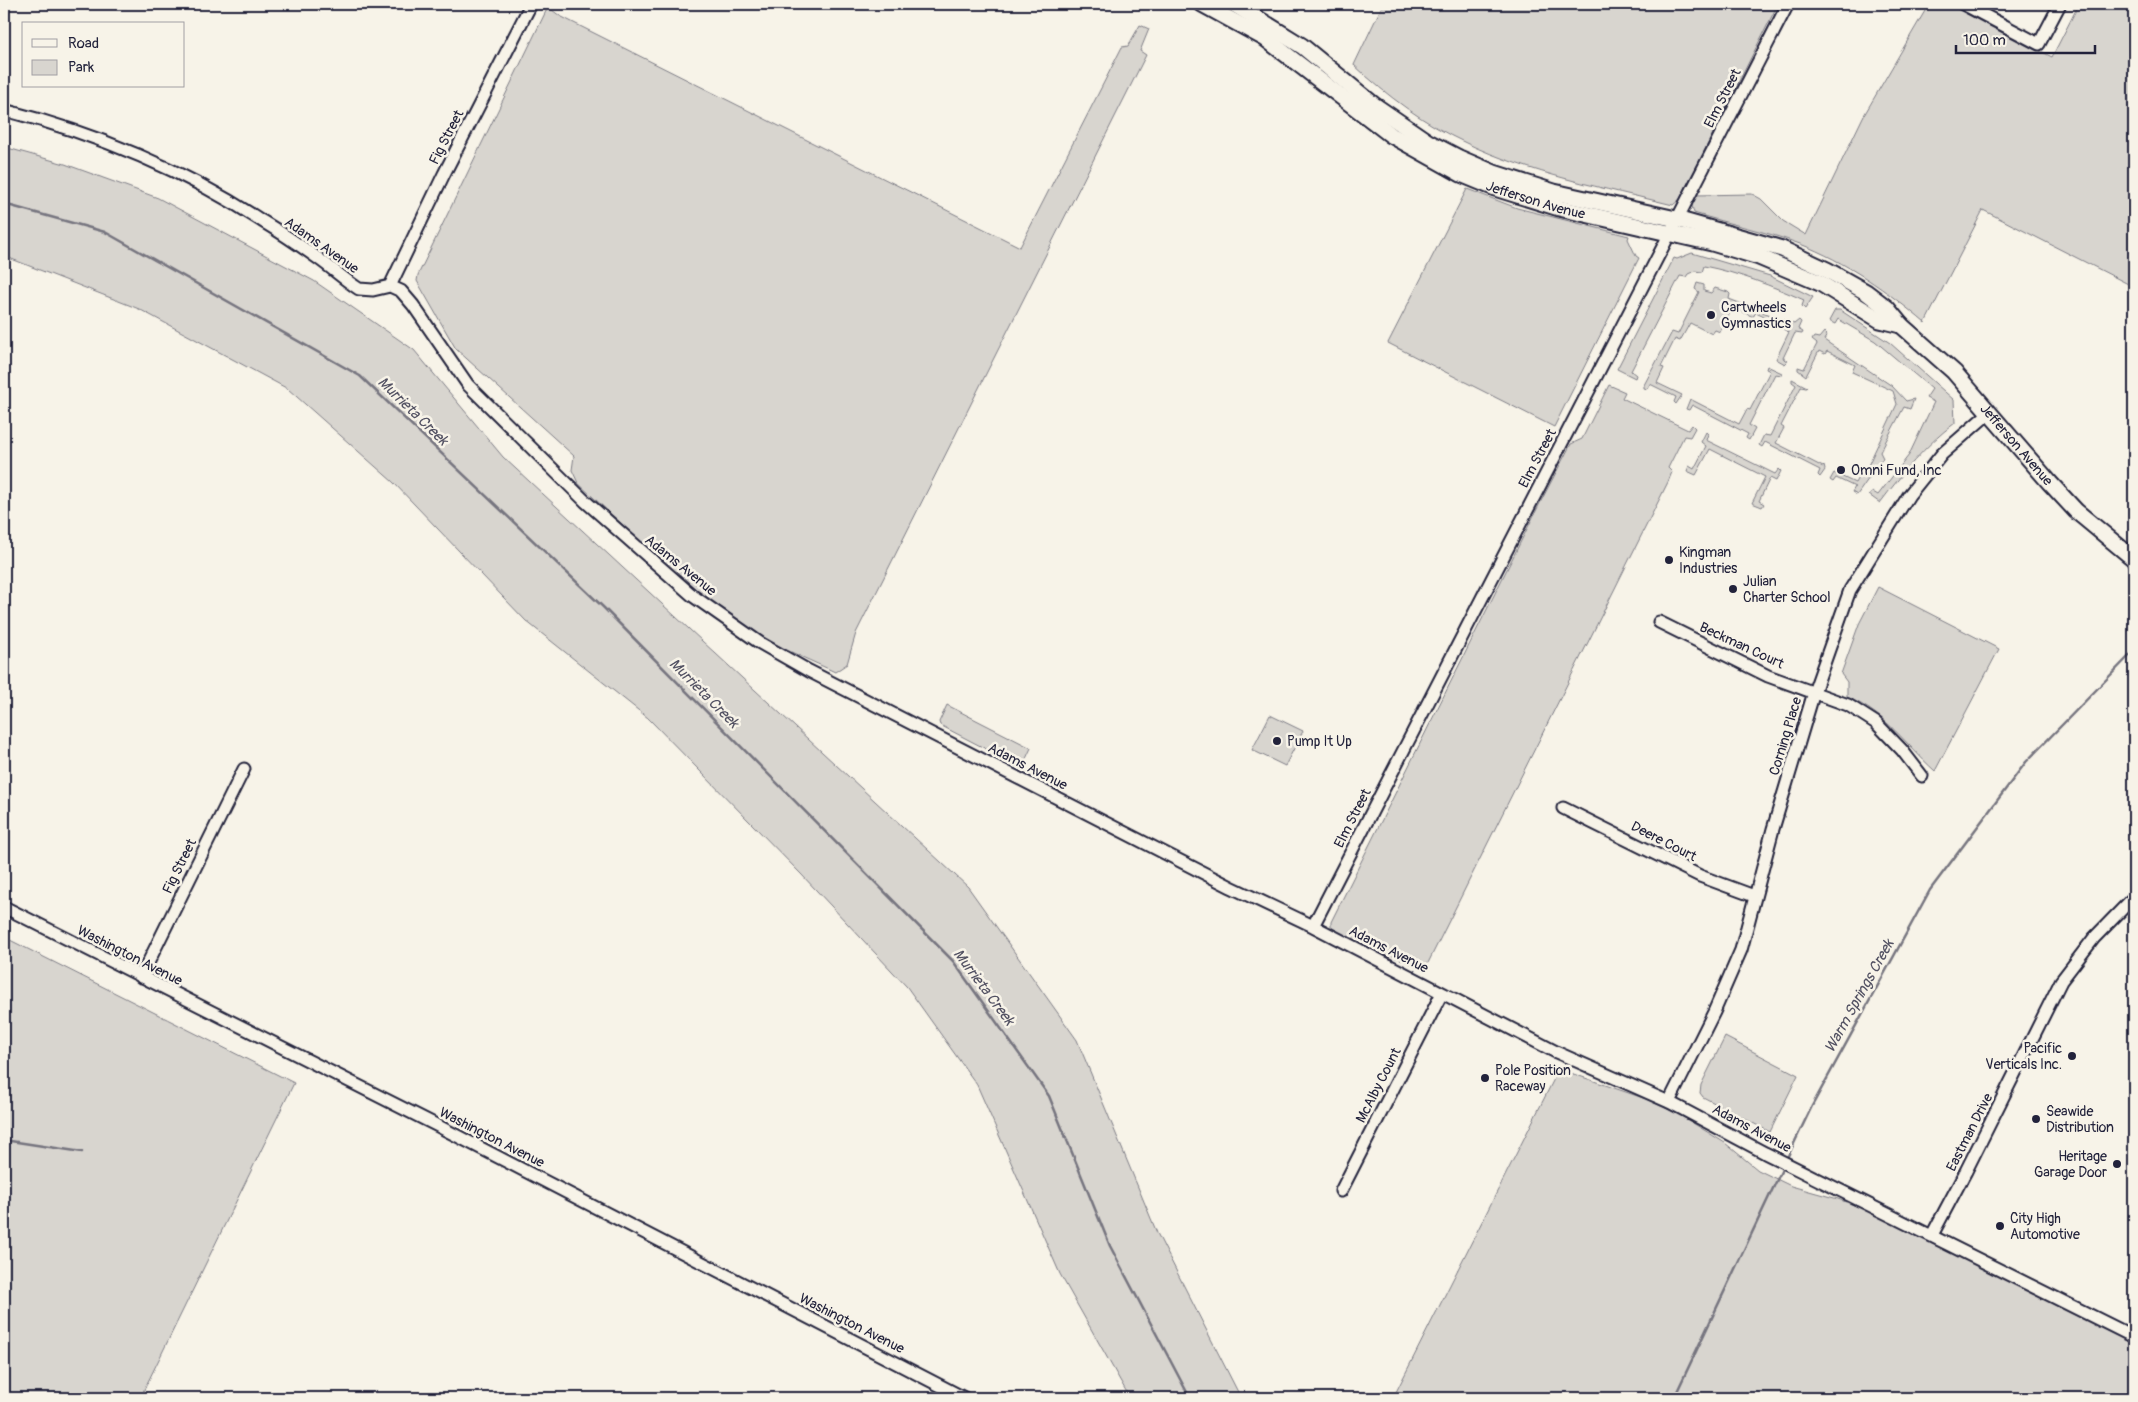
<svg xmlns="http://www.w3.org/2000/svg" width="2138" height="1402" font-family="Pangolin,sans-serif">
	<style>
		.green { fill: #d8d5cf; stroke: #7d7c85 }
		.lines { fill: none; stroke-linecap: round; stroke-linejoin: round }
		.stream { stroke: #76747f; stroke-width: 2.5 }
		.minor-casing { stroke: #22223b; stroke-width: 15 }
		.major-casing { stroke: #22223b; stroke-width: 19 }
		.minor { stroke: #f7f3e8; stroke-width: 11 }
		.major { stroke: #f7f3e8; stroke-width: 15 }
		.poi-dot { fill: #22223b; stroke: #f7f3e8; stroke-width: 2 }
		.labels { text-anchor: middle; stroke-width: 5; stroke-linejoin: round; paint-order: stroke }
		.street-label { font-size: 14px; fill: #22223b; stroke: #f7f3e8 }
		.poi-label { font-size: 14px; fill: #22223b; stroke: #f7f3e8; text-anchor: start }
		.water-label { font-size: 15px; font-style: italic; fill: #535263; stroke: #f7f3e8 }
	</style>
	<rect width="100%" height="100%" fill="#f7f3e8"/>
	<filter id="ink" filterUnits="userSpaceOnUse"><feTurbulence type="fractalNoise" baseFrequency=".02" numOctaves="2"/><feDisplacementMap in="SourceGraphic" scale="10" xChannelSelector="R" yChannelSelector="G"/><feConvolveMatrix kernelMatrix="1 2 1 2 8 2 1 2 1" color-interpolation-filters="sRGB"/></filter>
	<g filter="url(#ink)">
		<path class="green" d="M1383 4H1778L1680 199 1673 205C1604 188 1531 174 1466 143 1425 124 1387 96 1354 65Z
			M1929 4H1947L1954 7 2052 57 2079 4H2134V287L1983 210 1925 323C1889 292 1845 261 1800 244 1765 231 1729 224 1694 213L1692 206 1695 195 1752 194 1761 199 1783 221 1806 235 1863 117Z
			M548 7 560 16 1020 247 1122 47 1128 46 1140 25 1149 29 1140 51 1146 55 856 633 847 664 835 672C812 661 789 652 766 639 696 597 638 539 578 483L572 470 574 456 456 349 417 281 418 275Z
			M4 147 65 164 158 198 314 281 414 350 503 457 968 887 1077 1040 1157 1233 1241 1398H1130L1060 1274 977 1085 907 987 801 874 648 718 526 621 393 482 288 389 139 309 4 256Z
			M1467 189 1517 208 1629 236 1628 239 1636 256 1639 258 1554 427 1388 343Z
			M1692 253 1770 276 1813 297 1805 309 1802 306 1804 300C1772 286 1739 273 1704 266L1702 272 1695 271 1688 274 1686 277 1680 276 1631 371 1636 375 1635 378 1617 369 1674 258 1677 259Z
			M1697 283 1704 285V291L1711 293 1715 288 1728 292 1730 294 1729 299 1794 324 1799 320 1801 322 1798 329 1803 332 1802 334 1795 333 1783 358 1788 361 1785 364 1776 359 1789 332 1783 329 1784 326 1756 312 1753 317 1733 307 1720 332 1715 330 1712 334 1690 323 1680 341 1675 339 1661 367 1664 368 1657 383 1682 395 1676 404 1674 402 1676 397 1650 384 1647 389 1644 388V385L1672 332 1678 334 1699 292 1695 289Z
			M1835 310H1840L1890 343 1954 400 1955 423C1925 445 1902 474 1880 503L1869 495 1873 492 1878 495 1909 455 1934 402 1926 398 1932 389 1875 341 1838 319 1835 324 1829 321Z
			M1824 332 1827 335 1824 340 1892 386 1906 401 1914 399 1910 409 1904 407 1880 452 1883 458 1857 495 1852 492 1855 487 1836 478 1833 482 1830 480 1834 473 1855 483 1861 472 1864 474 1897 404 1893 391 1852 372 1855 365 1827 351 1825 354 1819 351 1806 376 1798 370V367L1804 369 1817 344 1812 340 1814 337 1819 338Z
			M1767 366 1782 373V375L1775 374 1749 425 1755 429 1749 440 1746 438 1748 434 1692 405 1689 410 1686 409 1690 399 1739 424 1747 409 1750 410 1770 371 1766 369Z
			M1792 379 1807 387 1806 388 1801 387 1781 426 1784 428 1776 443 1823 467 1824 466 1825 470 1820 477 1818 475 1820 470 1765 442 1762 447 1759 445 1764 435 1770 436 1796 385 1792 382Z
			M1609 385 1625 392 1622 398 1688 430 1692 425 1695 428 1690 437 1684 436 1668 468 1672 472 1668 482 1425 969 1340 935 1331 927V922L1540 503 1571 444 1582 439Z
			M1706 432 1708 434 1706 440 1775 474 1779 469 1781 471 1776 481 1770 478 1759 501 1764 504 1762 507 1752 503 1765 477 1710 449 1696 475 1687 471 1689 466 1694 469 1706 446 1701 442Z
			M1878 587 1999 649 1935 771C1904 743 1888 715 1847 697V682L1841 674 1859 624Z
			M947 705 1031 748 1023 765H1017L940 725 939 722Z
			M1270 715 1303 731 1285 766 1252 750Z
			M4 937 294 1083 140 1398H4Z
			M1725 1037 1798 1075 1770 1132 1703 1097 1700 1093 1701 1085Z
			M1559 1069 1646 1099 1680 1115 1725 1143 1758 1170 1791 1186 1838 1199 1870 1211 2134 1344V1398H1393Z"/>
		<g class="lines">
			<path class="stream" d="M4 204 105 232 360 376 603 607 953 961 1049 1096 1110 1246 1190 1398
				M4 1140 82 1152
				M1786 1160 1812 1106 1930 890 2026 762 2134 651
				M1674 1398 1784 1165"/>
			<g class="minor-casing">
				<path id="minor" d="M1963 4 2039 44 2060 4
					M4 110C94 133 184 170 262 221 282 233 301 246 319 259 333 269 345 280 359 289L373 290 390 286 401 291 413 305 468 385 585 501 693 596 760 643 809 671 1231 887 1313 926 1556 1052 1669 1102 1765 1153 2134 1337
					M390 286 444 174 531 4
					M1659 622 1768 676 1848 705 1876 723 1902 750 1922 776
					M1563 808 1700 876 1754 896
					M4 907 438 1126 964 1398
					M1313 926 1788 4
					M141 977 244 769
					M1669 1102 1714 1012 1741 950 1773 829 1814 692 1850 590 1909 495 1942 454 1990 412
					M1341 1191 1442 993
					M1932 1235 1966 1171 2061 981 2094 938 2134 897"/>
			</g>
			<g class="major-casing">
				<g id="major">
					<path id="s1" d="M1202 4 1266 39 1391 135 1461 174 1495 188 1559 208 1712 243 1759 257 1820 283 1880 320 1901 325"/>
					<path id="s2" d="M1234 4 1302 46 1374 105 1428 142 1459 158 1494 173 1554 192 1676 219 1782 249 1827 270 1866 292 1887 308 1901 325 1954 372 2050 483 2076 511 2134 559"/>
				</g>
			</g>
			<use href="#minor" class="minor"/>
			<use href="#major" class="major"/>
		</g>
	</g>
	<g class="poi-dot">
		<circle cx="1711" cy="315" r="5"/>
		<circle cx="1841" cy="470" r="5"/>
		<circle cx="1669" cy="560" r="5"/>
		<circle cx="1733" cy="589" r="5"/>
		<circle cx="1277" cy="741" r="5"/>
		<circle cx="2072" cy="1056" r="5"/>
		<circle cx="1485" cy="1078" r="5"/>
		<circle cx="2036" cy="1119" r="5"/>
		<circle cx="2117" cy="1164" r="5"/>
		<circle cx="2000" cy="1226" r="5"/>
	</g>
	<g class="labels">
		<g class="street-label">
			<text transform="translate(1722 98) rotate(-63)" y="5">Elm Street</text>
			<text transform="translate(446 137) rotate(-63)" y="5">Fig Street</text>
			<text dy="5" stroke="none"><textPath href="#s1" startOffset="390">Jefferson Avenue</textPath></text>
			<text transform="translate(322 245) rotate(35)" y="5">Adams Avenue</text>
			<text dy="5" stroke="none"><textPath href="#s2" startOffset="919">Jefferson Avenue</textPath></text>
			<text transform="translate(1537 458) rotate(-62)" y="5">Elm Street</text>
			<text transform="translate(681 565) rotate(39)" y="5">Adams Avenue</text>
			<text transform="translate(1742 645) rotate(25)" y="5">Beckman Court</text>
			<text transform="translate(1785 736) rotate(-73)" y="5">Corning Place</text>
			<text transform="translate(1028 766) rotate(27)" y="5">Adams Avenue</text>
			<text transform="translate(1352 818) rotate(-63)" y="5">Elm Street</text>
			<text transform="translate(1664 841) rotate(27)" y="5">Deere Court</text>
			<text transform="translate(179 866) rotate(-64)" y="5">Fig Street</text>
			<text transform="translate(1389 949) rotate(27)" y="5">Adams Avenue</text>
			<text transform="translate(130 955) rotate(27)" y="5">Washington Avenue</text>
			<text transform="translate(1378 1085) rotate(-63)" y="5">McAlby Count</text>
			<text transform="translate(1752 1128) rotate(28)" y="5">Adams Avenue</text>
			<text transform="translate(1969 1132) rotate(-63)" y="5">Eastman Drive</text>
			<text transform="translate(492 1137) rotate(27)" y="5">Washington Avenue</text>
			<text transform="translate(852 1323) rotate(27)" y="5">Washington Avenue</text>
		</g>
		<g class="poi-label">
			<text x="1721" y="312">Cartwheels<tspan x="1721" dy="16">Gymnastics</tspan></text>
			<text x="1851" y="475">Omni Fund, Inc</text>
			<text x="1679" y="557">Kingman<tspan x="1679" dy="16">Industries</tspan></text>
			<text x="1743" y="586">Julian<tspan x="1743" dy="16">Charter School</tspan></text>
			<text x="1287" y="746">Pump It Up</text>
			<text x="2062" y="1053" text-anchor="end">Pacific<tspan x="2062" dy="16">Verticals Inc.</tspan></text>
			<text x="1495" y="1075">Pole Position<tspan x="1495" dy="16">Raceway</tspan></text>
			<text x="2046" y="1116">Seawide<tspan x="2046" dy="16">Distribution</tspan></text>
			<text x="2107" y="1161" text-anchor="end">Heritage<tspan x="2107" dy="16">Garage Door</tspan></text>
			<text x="2010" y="1223">City High<tspan x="2010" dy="16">Automotive</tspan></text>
		</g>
		<g class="water-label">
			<text transform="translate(413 411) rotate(44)" y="5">Murrieta Creek</text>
			<text transform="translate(704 693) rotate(45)" y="5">Murrieta Creek</text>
			<text transform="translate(984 987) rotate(53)" y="5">Murrieta Creek</text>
			<text transform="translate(1859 996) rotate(-61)" y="5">Warm Springs Creek</text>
		</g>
	</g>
	<rect width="2138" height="1402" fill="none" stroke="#f7f3e8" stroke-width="20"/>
	<rect x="10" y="10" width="2118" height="1382" fill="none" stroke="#22223b" stroke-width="2" filter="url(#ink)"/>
	<rect x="22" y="22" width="162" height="65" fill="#f7f3e8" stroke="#a29fa3"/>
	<rect x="32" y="39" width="25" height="8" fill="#f7f3e8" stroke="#a29fa3"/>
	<text x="68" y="48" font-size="15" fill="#22223b">Road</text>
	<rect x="32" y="60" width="25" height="15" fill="#d8d5cf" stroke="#a29fa3"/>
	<text x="68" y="72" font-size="15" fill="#22223b">Park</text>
	<path d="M1956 45v8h139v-8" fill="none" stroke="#22223b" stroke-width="2.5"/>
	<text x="1963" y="45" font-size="15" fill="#22223b" stroke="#f7f3e8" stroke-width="4" paint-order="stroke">100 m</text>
</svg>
